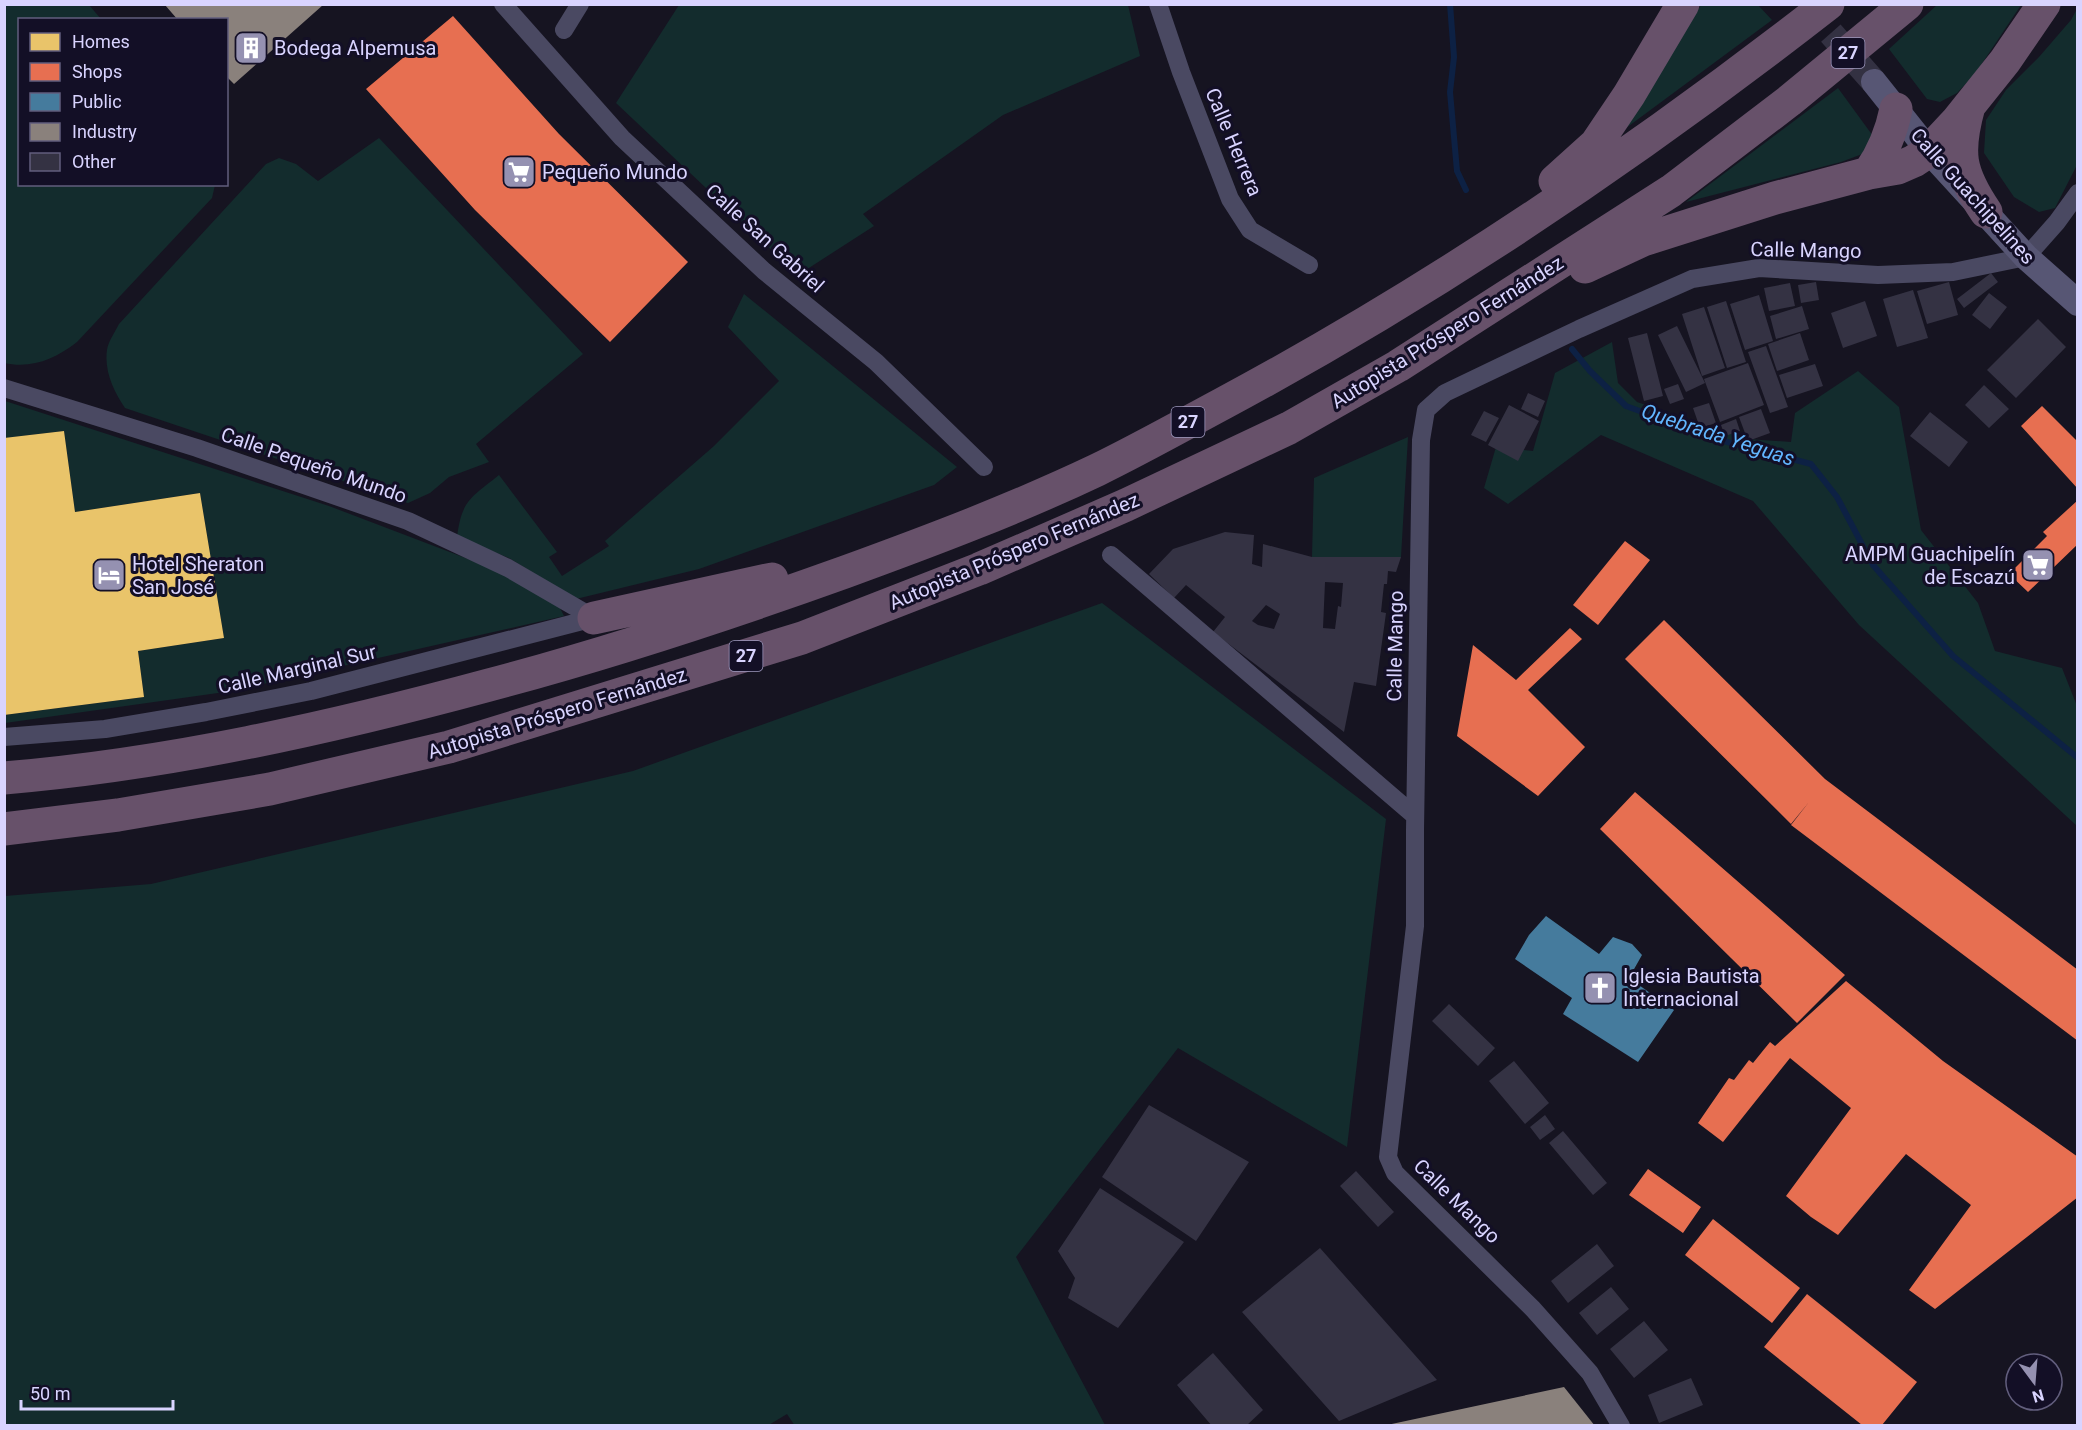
<svg xmlns="http://www.w3.org/2000/svg" width="2082" height="1430" font-family="Roboto,sans-serif">
	<style>
		.green { fill: #132c2d }
		.homes { fill: #e9c46a }
		.shops { fill: #e76f51 }
		.public { fill: #457b9d }
		.industry { fill: #8a817c }
		.lines { fill: none; stroke-linecap: round; stroke-linejoin: round }
		.stream { stroke: #0d2144; stroke-width: 6 }
		.building { fill: #343243; fill-rule: evenodd }
		.secondary-tunnel { stroke: #333142; stroke-width: 26; stroke-dasharray: 26 13; stroke-linecap: butt }
		.street { stroke: #4a4962; stroke-width: 18 }
		.secondary { stroke: #575674; stroke-width: 26 }
		.highway { stroke: #67516a; stroke-width: 33 }
		.labels { text-anchor: middle; stroke-width: 6; stroke-linejoin: round; paint-order: stroke }
		.shield { fill: #130f26; stroke: #9e99be; stroke-width: 1.5 }
		.shield-label { font-size: 18px; font-weight: bold; fill: #d9d4ff }
		.poi-label { font-size: 20px; fill: #d9d4ff; stroke: #130f26; text-anchor: start }
		.street-label { font-size: 20px; fill: #d9d4ff; stroke: #130f26 }
		.water-label { font-size: 21px; font-style: italic; fill: #62b6ff; stroke: #130f26 }
	</style>
	<rect width="100%" height="100%" fill="#161421"/>
	<path class="green" d="M4 5H89L101 19 20 20V184L215 185 212 198 77 342C55 359 32 369 4 363Z
		M679 5H1128L1140 56 1003 115 863 214 874 226 798 275 616 103Z
		M1701 5H1758L1772 20 1618 134Z
		M1937 5H2021L1975 74 1957 93 1940 102 1927 99 1889 49Z
		M2077 9V165L2055 208 2039 212 2014 197 1984 153 1986 120 2006 90 2039 57 2071 20Z
		M1838 88 1873 136 1865 153 1841 162 1686 202Z
		M379 138 583 354 476 444 489 462 449 477 430 493 408 503 125 408C114 392 104 371 107 350 108 342 115 332 119 324L266 164 279 158 296 164 318 181Z
		M744 294 957 467 934 485 699 569 576 599 509 558 457 537C462 499 471 498 499 475L557 552 549 557 562 576 609 546 605 541 714 446 779 381 728 327Z
		M1612 342 1618 383 1637 402 1747 439 1791 442 1795 413 1858 371 1899 407 1921 530 1978 603 1995 651 2062 668 2077 706V826L1859 625 1753 501 1601 435 1508 504 1484 488 1496 447 1533 451 1555 373Z
		M5 401 329 506 476 562 521 582 559 606 564 616 232 691 5 723 4 715 144 697 138 651 224 638 200 493 75 512 64 431 5 438Z
		M1408 437 1401 557H1312L1314 478Z
		M1102 603 1386 819 1347 1147 1178 1048 1016 1257 1105 1425 795 1426 787 1414 767 1426 5 1425V896L151 884 633 771Z"/>
	<path class="homes" d="M64 431 75 512 200 493 224 638 138 651 144 697 4 715V438Z"/>
	<path class="shops" d="M453 16 559 134 688 262 610 342 475 210 366 89Z
		M2042 406 2078 442V489L2021 426Z
		M2078 500V544L2028 592 2009 574 2047 536 2043 532Z
		M1625 541 1650 560 1598 625 1573 605Z
		M1664 620 1825 779 2078 970V1041L1791 825 1809 802 1791 824 1625 659Z
		M1570 628 1582 639 1528 690 1585 747 1538 796 1457 736 1473 645 1516 680Z
		M1635 792 1845 975 1797 1023 1600 829Z
		M1846 981 1943 1061 2078 1157V1197L1935 1309 1909 1290 1971 1205 1906 1154 1838 1235 1811 1217 1786 1196 1851 1108 1790 1058 1723 1142 1698 1123 1729 1078 1734 1080 1749 1060 1753 1063 1770 1042 1775 1046Z
		M1648 1169 1701 1207 1683 1233 1629 1195Z
		M1713 1219 1800 1288 1772 1323 1685 1255Z
		M1807 1294 1917 1382 1882 1425H1862L1764 1347Z"/>
	<path class="public" d="M1546 916 1599 954 1613 937 1632 944 1642 955 1629 978 1674 1010 1638 1062 1563 1014 1572 998 1515 959 1529 935Z"/>
	<path class="industry" d="M165 5H323L234 84 226 76V20H178Z
		M1564 1387 1595 1426H1387V1425Z"/>
	<g class="lines">
		<path class="stream" d="M1450 4 1454 57 1450 92 1457 171 1466 190
			M1572 349 1590 371 1626 406 1716 439 1811 464 1837 497 1873 565 1953 656 2078 758"/>
	</g>
	<path class="building" d="M1991 273 1998 282 1964 308 1957 299Z
		M1816 282 1819 300 1801 303 1798 285Z
		M1949 282 1958 315 1927 324 1917 291Z
		M1790 283 1795 306 1769 311 1764 288Z
		M1913 290 1928 338 1897 347 1883 299Z
		M1989 293 2007 307 1990 329 1972 315Z
		M1759 295 1773 341 1745 350 1730 304Z
		M1726 301 1746 362 1727 368 1707 307Z
		M1865 301 1877 336 1843 348 1831 313Z
		M1802 306 1809 329 1776 339 1770 316Z
		M1704 307 1725 368 1702 376 1682 314Z
		M2038 319 2066 347 2016 398 1987 370Z
		M1677 326 1705 383 1686 392 1658 335Z
		M1647 333 1663 396 1644 401 1628 338Z
		M1800 333 1809 360 1777 371 1768 344Z
		M1766 346 1788 407 1770 413 1748 352Z
		M1748 363 1764 405 1720 422 1704 379Z
		M1815 364 1823 386 1787 398 1779 375Z
		M1678 384 1684 399 1670 404 1664 389Z
		M1984 385 2009 409 1989 428 1965 405Z
		M1528 393 1545 401 1538 417 1521 409Z
		M1709 403 1716 423 1700 428 1693 408Z
		M1509 405 1539 421 1518 461 1488 445Z
		M1761 409 1770 433 1748 441 1739 417Z
		M1484 411 1499 418 1486 442 1471 435Z
		M1930 412 1968 442 1949 467 1910 436Z
		M1736 419 1740 431 1725 436 1721 425Z
		M1225 532 1254 535 1252 564 1262 567 1263 544 1312 557H1401L1396 572 1388 571 1387 584H1384L1381 612 1386 613 1376 686 1354 682 1344 732 1213 632 1225 617 1186 585 1174 598 1149 574 1173 549ZM1325 582 1343 583 1341 607 1338 606 1335 629 1323 628ZM1266 605 1280 614 1274 629 1258 625 1252 621Z
		M1449 1004 1495 1048 1478 1066 1432 1021Z
		M1514 1061 1549 1103 1525 1124 1489 1081Z
		M1149 1105 1249 1162 1196 1241 1102 1177Z
		M1545 1115 1555 1129 1540 1140 1530 1127Z
		M1563 1131 1607 1183 1593 1195 1549 1143Z
		M1356 1171 1394 1212 1378 1227 1340 1186Z
		M1100 1188 1184 1242 1118 1328 1068 1298 1075 1278 1058 1251Z
		M1597 1244 1614 1266 1568 1303 1551 1281Z
		M1320 1248 1437 1380 1339 1421 1242 1312Z
		M1611 1287 1629 1309 1597 1335 1579 1313Z
		M1644 1321 1668 1350 1634 1378 1610 1349Z
		M1213 1353 1263 1410 1246 1426H1212L1177 1385Z
		M1691 1378 1703 1405 1659 1423 1648 1395Z"/>
	<g class="lines">
		<path class="secondary-tunnel" d="M1805 4 1874 82"/>
		<path class="street" d="M503 4 622 138 764 271 876 362 984 467
			M1158 4 1181 72 1230 199 1250 230 1309 265
			M564 30 580 4
			M4 388 197 448 408 521 508 568 594 618
			M1111 555 1415 816
			M4 737 105 729 206 712 311 691 594 618
			M1621 1426 1590 1373 1533 1309 1395 1173 1388 1157 1415 926V830L1421 440 1426 410 1445 393 1579 329 1692 279 1759 268 1878 275 1953 272 2026 257 2057 222 2078 193"/>
		<path class="secondary" d="M1874 82 1929 151 2026 257 2078 303"/>
		<path class="highway" d="M1969 106C1956 153 1959 172 1986 212
			M1869 173C1883 153 1891 134 1896 109
			M1555 181 1596 144 1629 95 1683 4
			M1585 267 1643 240 1775 198 1869 173 1898 168 1914 161 1929 151 1957 121 2005 61 2044 4
			M594 618 772 579
			M4 778C169 764 330 728 489 685 610 653 728 614 845 572 930 541 1015 509 1097 470 1140 449 1181 426 1222 404 1435 290 1637 153 1828 4
			M4 829 118 815 270 789 449 747 802 638 979 569 1126 505 1289 428 1398 366 1671 191 1789 101 1907 4"/>
	</g>
	<defs>
		<g id="building-square" transform="scale(1.725)"><rect x="-9" y="-9" width="18" height="18" rx="4" fill="#9591b1" stroke="#130f26"/><path d="M-4-6H4V6H1V3H-1V6H-4ZM-2.5-4.3h1.7v1.8h-1.7ZM.8-4.3h1.7v1.8H.8ZM-2.5-1h1.7V.8h-1.7ZM.8-1h1.7V.8H.8Z" fill="#fff"/></g>
		<g id="supermarket-square" transform="scale(1.725)"><rect x="-9" y="-9" width="18" height="18" rx="4" fill="#9591b1" stroke="#130f26"/><path d="M-6-5.5h2.5l.6 2H6L4.5 2H-2.5L-4.4-4H-6ZM-1.5 3.2a1.3 1.3 0 1 0 .1 0ZM3 3.2a1.3 1.3 0 1 0 .1 0Z" fill="#fff"/></g>
		<g id="hotel-square" transform="scale(1.725)"><rect x="-9" y="-9" width="18" height="18" rx="4" fill="#9591b1" stroke="#130f26"/><path d="M-6-4.5h1.5V1H6V5H4.5V3h-9V5H-6ZM-4 0a1.8 1.8 0 1 1 3.6 0ZM.5 0V-2.5h3Q6-2.5 6 0Z" fill="#fff"/></g>
		<g id="church-square" transform="scale(1.725)"><rect x="-9" y="-9" width="18" height="18" rx="4" fill="#9591b1" stroke="#130f26"/><path d="M-1.2-6h2.4v3.5h3.3v2.4h-3.3V6h-2.4V-.1h-3.3v-2.4h3.3Z" fill="#fff"/></g>
	</defs>
	<g fill-rule="evenodd">
		<use href="#building-square" x="251" y="48"/>
		<use href="#supermarket-square" x="519" y="172"/>
		<use href="#supermarket-square" x="2038" y="565"/>
		<use href="#hotel-square" x="109" y="575"/>
		<use href="#church-square" x="1600" y="988"/>
	</g>
	<g class="labels">
		<g class="shield">
			<rect x="1831.5" y="38" width="33" height="30" rx="4.5"/>
			<rect x="1171.5" y="407" width="33" height="30" rx="4.5"/>
			<rect x="729.5" y="641" width="33" height="30" rx="4.5"/>
		</g>
		<g class="shield-label">
			<text x="1848" y="59">27</text>
			<text x="1188" y="428">27</text>
			<text x="746" y="662">27</text>
		</g>
		<g class="poi-label">
			<text x="274" y="55">Bodega Alpemusa</text>
			<text x="542" y="179">Pequeño Mundo</text>
			<text x="2015" y="561" text-anchor="end">AMPM Guachipelín<tspan x="2015" dy="23">de Escazú</tspan></text>
			<text x="132" y="571">Hotel Sheraton<tspan x="132" dy="23">San José</tspan></text>
			<text x="1623" y="983">Iglesia Bautista<tspan x="1623" dy="23">Internacional</tspan></text>
		</g>
		<g class="street-label">
			<text transform="translate(1234 142) rotate(67)" y="7">Calle Herrera</text>
			<text transform="translate(1973 196) rotate(48)" y="7">Calle Guachipelines</text>
			<text transform="translate(765 238) rotate(42)" y="7">Calle San Gabriel</text>
			<text transform="translate(1806 250) rotate(1)" y="7">Calle Mango</text>
			<text transform="translate(1447 332) rotate(-32)" y="7">Autopista Próspero Fernández</text>
			<text transform="translate(314 465) rotate(19)" y="7">Calle Pequeño Mundo</text>
			<text transform="translate(1014 551) rotate(-23)" y="7">Autopista Próspero Fernández</text>
			<text transform="translate(1395 646) rotate(-89)" y="7">Calle Mango</text>
			<text transform="translate(297 669) rotate(-13)" y="7">Calle Marginal Sur</text>
			<text transform="translate(557 713) rotate(-17)" y="7">Autopista Próspero Fernández</text>
			<text transform="translate(1457 1201) rotate(44)" y="7">Calle Mango</text>
		</g>
		<g class="water-label">
			<text transform="translate(1718 435) rotate(18)" y="7">Quebrada Yeguas</text>
		</g>
	</g>
	<rect width="2082" height="1430" fill="none" stroke="#d9d4ff" stroke-width="12"/>
	<rect x="18" y="18" width="210" height="168" fill="#130f26" stroke="#625e7d" stroke-width="1.5"/>
	<rect x="30" y="33" width="30" height="18" fill="#e9c46a" stroke="#625e7d" stroke-width="1.5"/>
	<text x="72" y="48" font-size="18" fill="#d9d4ff">Homes</text>
	<rect x="30" y="63" width="30" height="18" fill="#e76f51" stroke="#625e7d" stroke-width="1.5"/>
	<text x="72" y="78" font-size="18" fill="#d9d4ff">Shops</text>
	<rect x="30" y="93" width="30" height="18" fill="#457b9d" stroke="#625e7d" stroke-width="1.5"/>
	<text x="72" y="108" font-size="18" fill="#d9d4ff">Public</text>
	<rect x="30" y="123" width="30" height="18" fill="#8a817c" stroke="#625e7d" stroke-width="1.5"/>
	<text x="72" y="138" font-size="18" fill="#d9d4ff">Industry</text>
	<rect x="30" y="153" width="30" height="18" fill="#343243" stroke="#625e7d" stroke-width="1.5"/>
	<text x="72" y="168" font-size="18" fill="#d9d4ff">Other</text>
	<g transform="translate(2034 1382) rotate(164)"><circle r="28" fill="#130f26" stroke="#625e7d" stroke-width="1.5"/>
	<path d="M0-4.5L10 22L0 15L-10 22Z" fill="#9591b1"/>
	<text y="-9" font-size="16" font-weight="bold" text-anchor="middle" fill="#d9d4ff">N</text>
	</g>
	<path d="M21 1400v9h152v-9" fill="none" stroke="#d9d4ff" stroke-width="3"/>
	<text x="30" y="1400" font-size="18" fill="#d9d4ff" stroke="#130f26" stroke-width="4.5" paint-order="stroke">50 m</text>
</svg>
